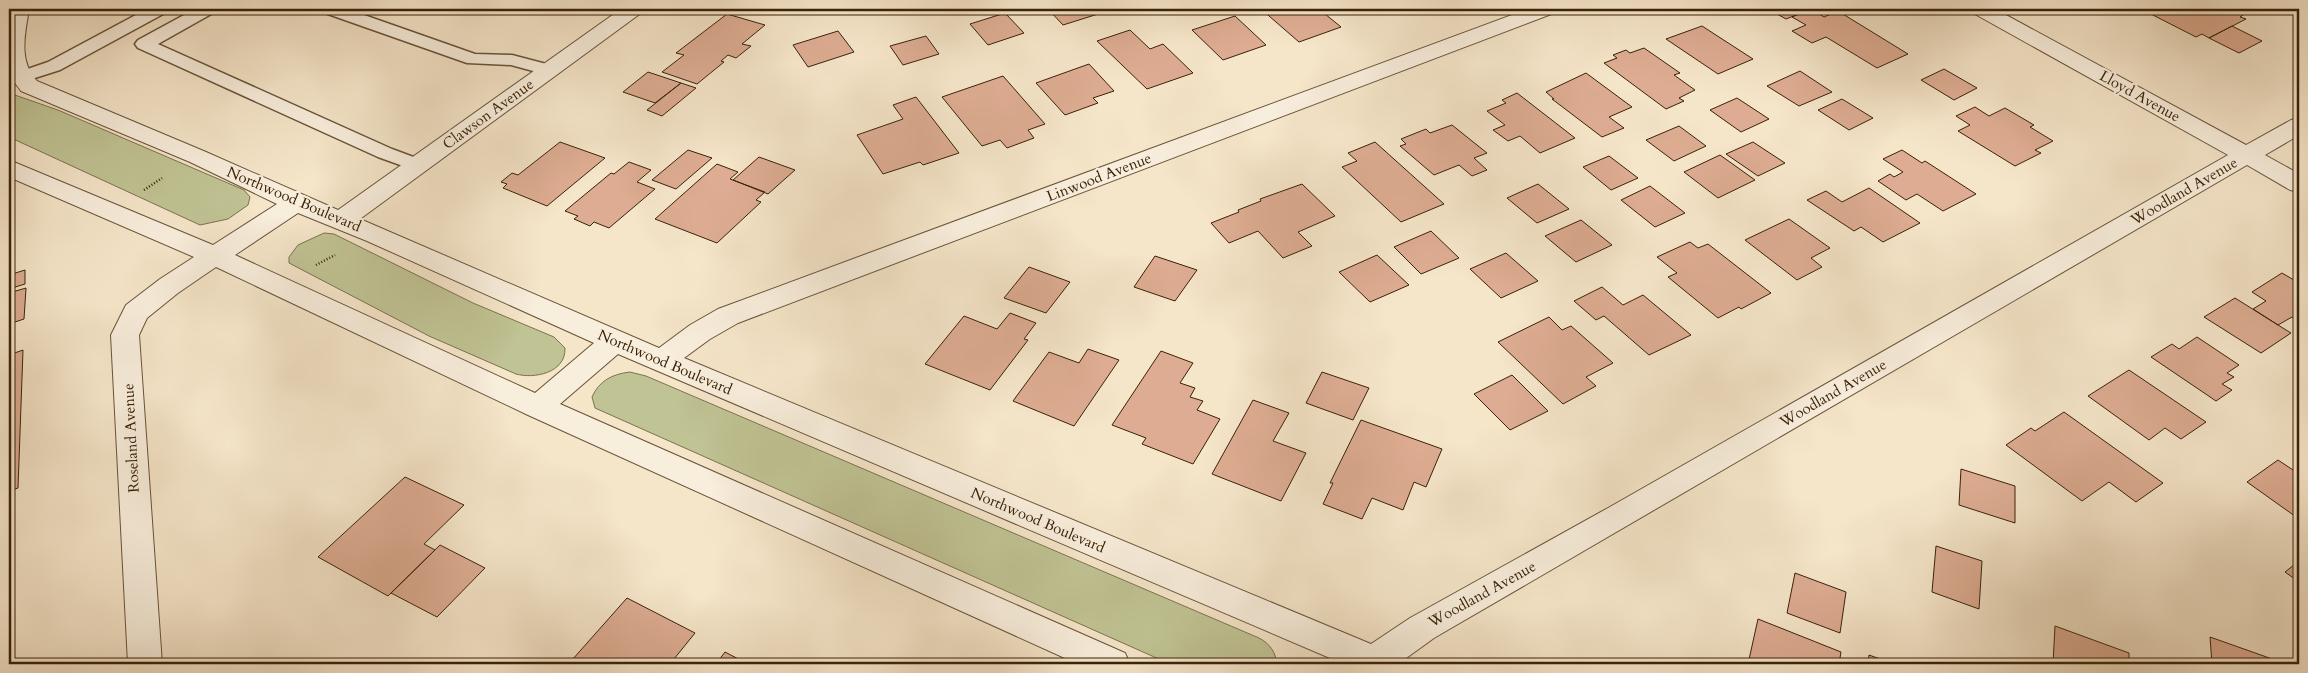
<svg xmlns="http://www.w3.org/2000/svg" width="2308" height="673" font-family="Cardo,serif">
	<style>
		.green { fill: #c0c394; stroke: #7d724e }
		.building { fill: #ddac92; stroke: #3a2209 }
		.lines { fill: none; stroke-linecap: round; stroke-linejoin: round }
		.lane-casing { stroke: #695339; stroke-width: 3 }
		.street-casing { stroke: #695339; stroke-width: 2 }
		.path { stroke: #3a2209; stroke-width: 2.5; stroke-dasharray: 1 2; stroke-linecap: butt }
		.lane { fill: #f8eedc; fill-rule: evenodd }
		.street { fill: #f8eedc; fill-rule: evenodd }
		.labels { text-anchor: middle; stroke-width: 4.5; stroke-linejoin: round; paint-order: stroke }
		.street-label { font-size: 15px; fill: #3a2209; stroke: #f8eedc }
	</style>
	<rect width="100%" height="100%" fill="#f5e5c9"/>
	<filter id="stains"><feTurbulence type="fractalNoise" baseFrequency=".004" numOctaves="4"/><feColorMatrix values="0 0 0 0 .2 0 0 0 0 .09 0 0 0 0 .02 0 0 0 .5 -.17"/></filter>
	<radialGradient id="worn" r=".72"><stop offset=".6" stop-color="#630" stop-opacity="0"/><stop offset="1" stop-color="#630" stop-opacity=".3"/></radialGradient>
	<path class="green" d="M9 93 58 110 244 190 250 197 248 205 228 219 200 225 9 137Z
		M324 233 334 234 473 303 554 337 565 348C566 373 534 379 516 374L429 336 289 263V257L298 245Z
		M630 372 646 376 1259 638C1269 643 1277 653 1276 664H1170L595 408 592 397C599 381 612 374 630 372Z"/>
	<path class="building" d="M1048 9H1093L1098 14 1063 25Z
		M1261 9H1319L1341 27 1299 42Z
		M1768 9H1811L1786 19Z
		M1811 9 1824 17 1838 11 1908 54 1877 68 1826 37 1812 43 1792 31 1806 25 1792 17Z
		M2133 9H2229L2243 15 2240 17 2246 19 2209 38 2202 34 2196 37 2145 11 2142 13Z
		M1005 13 1024 33 988 45 970 24Z
		M727 14 765 25 742 44 751 46 736 58 728 55 721 61 724 62 697 84 662 72 684 55 676 53Z
		M1235 16 1266 45 1223 60 1192 30Z
		M1702 26 1753 59 1718 74 1666 39Z
		M2232 26 2262 41 2239 53 2209 38Z
		M1130 30 1150 49 1163 44 1193 73 1147 89 1097 41Z
		M838 31 854 52 808 67 793 45Z
		M926 36 939 54 903 65 890 46Z
		M1644 48 1680 73 1674 75 1695 90 1679 98 1684 101 1666 109 1604 63 1617 58 1613 55 1626 50 1630 53Z
		M1089 64 1114 91 1093 98 1098 103 1065 115 1036 83Z
		M1944 69 1977 88 1954 100 1921 80Z
		M1800 71 1832 92 1799 106 1767 86Z
		M648 72 681 83 655 103 623 92Z
		M1586 73 1632 107 1609 117 1624 128 1602 137 1552 99H1554L1546 92Z
		M1003 76 1045 124 1028 130 1034 138 1007 148 1000 140 982 146 942 97Z
		M681 83 696 88 662 116 647 110Z
		M1517 93 1575 138 1540 153 1520 136 1508 141 1493 130 1505 125 1487 111 1506 103 1502 100Z
		M916 97 959 153 923 165 920 162 883 174 857 135 903 119 893 105Z
		M1737 98 1769 119 1741 132 1710 110Z
		M1842 99 1873 118 1849 130 1818 110Z
		M1975 107 1989 116 2005 108 2034 125 2030 127 2053 141 2035 150 2041 153 2015 166 1958 131 1970 125 1956 116Z
		M1452 125 1487 153 1474 158 1487 170 1472 176 1459 165 1434 175 1400 146 1406 144 1401 139 1426 129 1430 133Z
		M1679 126 1706 146 1674 161 1646 140Z
		M560 142 605 158 547 206 503 188 507 184 501 182 512 173 518 175Z
		M1375 142 1444 204 1401 222 1342 167 1357 161 1348 153Z
		M1753 142 1785 163 1758 176 1726 154Z
		M688 150 712 158 676 189 652 180Z
		M1902 150 1922 163 1925 161 1976 194 1943 211 1917 194 1906 200 1878 181 1890 174 1894 177 1903 172 1883 159Z
		M1720 155 1755 180 1718 198 1684 172Z
		M1609 156 1638 178 1611 190 1583 167Z
		M759 157 795 170 768 194 733 180Z
		M629 162 651 170 637 182 655 189 609 228 594 222 590 226 574 219 578 216 565 211 611 173 614 174Z
		M717 164 738 172 730 179 765 192 756 200 761 202 717 243 655 219Z
		M1302 184 1335 216 1298 232 1312 246 1283 258 1258 231 1229 243 1211 223 1239 212 1238 210 1261 201 1260 199Z
		M1538 184 1569 209 1537 223 1507 198Z
		M1650 186 1685 213 1655 227 1621 200Z
		M1869 188 1920 223 1883 242 1861 227 1854 231 1807 200 1826 191 1842 202Z
		M1789 219 1830 248 1811 258 1822 267 1797 280 1745 240Z
		M1581 220 1612 245 1576 262 1545 236Z
		M1431 231 1459 258 1421 274 1394 247Z
		M1690 242 1698 248 1708 244 1771 293 1741 309 1739 307 1718 318 1668 277 1677 273 1657 257Z
		M1506 253 1538 281 1501 298 1470 269Z
		M1377 255 1409 285 1370 302 1339 272Z
		M1155 256 1197 270 1175 301 1134 287Z
		M1029 267 1070 282 1046 313 1004 298Z
		M25 270V284L9 289V275Z
		M2282 273 2299 283V321L2292 317 2278 325 2253 309 2266 301 2252 292Z
		M1602 287 1623 305 1643 295 1691 335 1649 355 1604 316 1596 320 1574 301Z
		M26 288 24 319 9 324V293Z
		M2235 298 2278 325 2291 333 2261 353 2204 317Z
		M1010 313 1036 323 1024 339 1028 340 990 390 925 364 964 316 997 329Z
		M1549 317 1562 330 1571 326 1613 363 1586 377 1596 386 1563 404 1498 342Z
		M2197 337 2239 365 2227 373 2234 377 2222 384 2232 390 2216 401 2151 357 2172 344 2179 349Z
		M1088 349 1119 360 1074 426 1013 401 1049 352 1079 363Z
		M23 350 18 488 9 491V355Z
		M1161 351 1193 363 1180 383 1195 388 1190 397 1203 401 1197 410 1220 419 1193 464 1142 444 1146 438 1112 425Z
		M2129 370 2206 422 2181 439 2165 428 2149 440 2088 396Z
		M1322 372 1369 388 1353 420 1306 403Z
		M1512 375 1548 411 1510 430 1474 394Z
		M1253 400 1289 413 1273 441 1306 453 1281 501 1212 474Z
		M2064 412 2163 483 2136 502 2109 482 2082 501 2006 445 2031 428 2035 431Z
		M1361 420 1442 449 1426 487 1414 482 1403 510 1372 498 1362 519 1323 504 1333 483H1330Z
		M2278 460 2299 474V519L2247 482Z
		M1961 469 2015 486V523L1959 505Z
		M405 477 464 505 424 544 435 550 388 596 318 557Z
		M440 545 485 568 437 617 391 593Z
		M1936 546 1982 561 1979 609 1932 592Z
		M2299 561V582L2285 572Z
		M1795 573 1846 592 1840 633 1787 613Z
		M627 598 695 633 670 664H563L568 658 572 660Z
		M1758 619 1841 652 1839 664H1748Z
		M2055 626 2129 653V664H2053Z
		M2210 637 2275 660 2276 664H2212Z
		M725 652 748 664H716Z
		M1869 655 1894 664H1868Z"/>
	<g class="lines">
		<g class="lane-casing">
			<path id="lane" d="M147 9H168L165 13 60 70 19 83 13 82 10 78 13 74 48 62Z
				M195 9H216L213 13 158 44 392 149 424 161 427 165 424 169 417 171 378 157 138 48 135 44 138 40Z
				M322 9H347L475 54 512 55 554 66 557 70 554 74 548 75 511 65 467 63 325 13Z"/>
		</g>
		<g class="street-casing">
			<path id="street" d="M9 9H29C25 34 18 61 37 81L206 152 338 210 621 9H644L641 13 360 219 659 348 690 325 718 309 1528 9H1557L1554 13 738 323 710 339 684 358 1371 644 1410 618 1608 508 2228 155 1973 13 1970 9H1995L2246 145 2291 120 2299 118V135L2265 155 2299 174V192L2290 190 2247 165 1434 638 1398 664H1344L618 354 560 404 1125 653 1130 664H1078L528 415 216 267 178 293 147 318 139 335 162 664H128L111 335 126 305 160 279 194 257 9 177V160L213 245 277 204 190 162 21 91 9 75ZM298 213 367 241 594 343 535 393 235 255Z"/>
		</g>
		<path class="path" d="M144 190 162 178
			M316 265 335 255"/>
		<use href="#lane" class="lane"/>
		<use href="#street" class="street"/>
	</g>
	<g class="labels">
		<g class="street-label">
			<text transform="translate(2140 96) rotate(29)" y="5">Lloyd Avenue</text>
			<text transform="translate(488 114) rotate(-36)" y="5">Clawson Avenue</text>
			<text transform="translate(1099 177) rotate(-21)" y="5">Linwood Avenue</text>
			<text transform="translate(2184 191) rotate(-30)" y="5">Woodland Avenue</text>
			<text transform="translate(294 199) rotate(23)" y="5">Northwood Boulevard</text>
			<text transform="translate(665 362) rotate(23)" y="5">Northwood Boulevard</text>
			<text transform="translate(1833 393) rotate(-30)" y="5">Woodland Avenue</text>
			<text transform="translate(131 438) rotate(-93)" y="5">Roseland Avenue</text>
			<text transform="translate(1038 520) rotate(23)" y="5">Northwood Boulevard</text>
			<text transform="translate(1482 594) rotate(-29)" y="5">Woodland Avenue</text>
		</g>
	</g>
	<rect width="2308" height="673" fill="none" stroke="#f5e5c9" stroke-width="30"/>
	<rect x="10" y="10" width="2288" height="653" fill="none" stroke="#3a2209" stroke-width="2.5"/>
	<rect x="15" y="15" width="2278" height="643" fill="none" stroke="#3a2209"/>
	<rect width="100%" height="100%" filter="url(#stains)"/>
	<rect width="100%" height="100%" fill="url(#worn)"/>
</svg>
